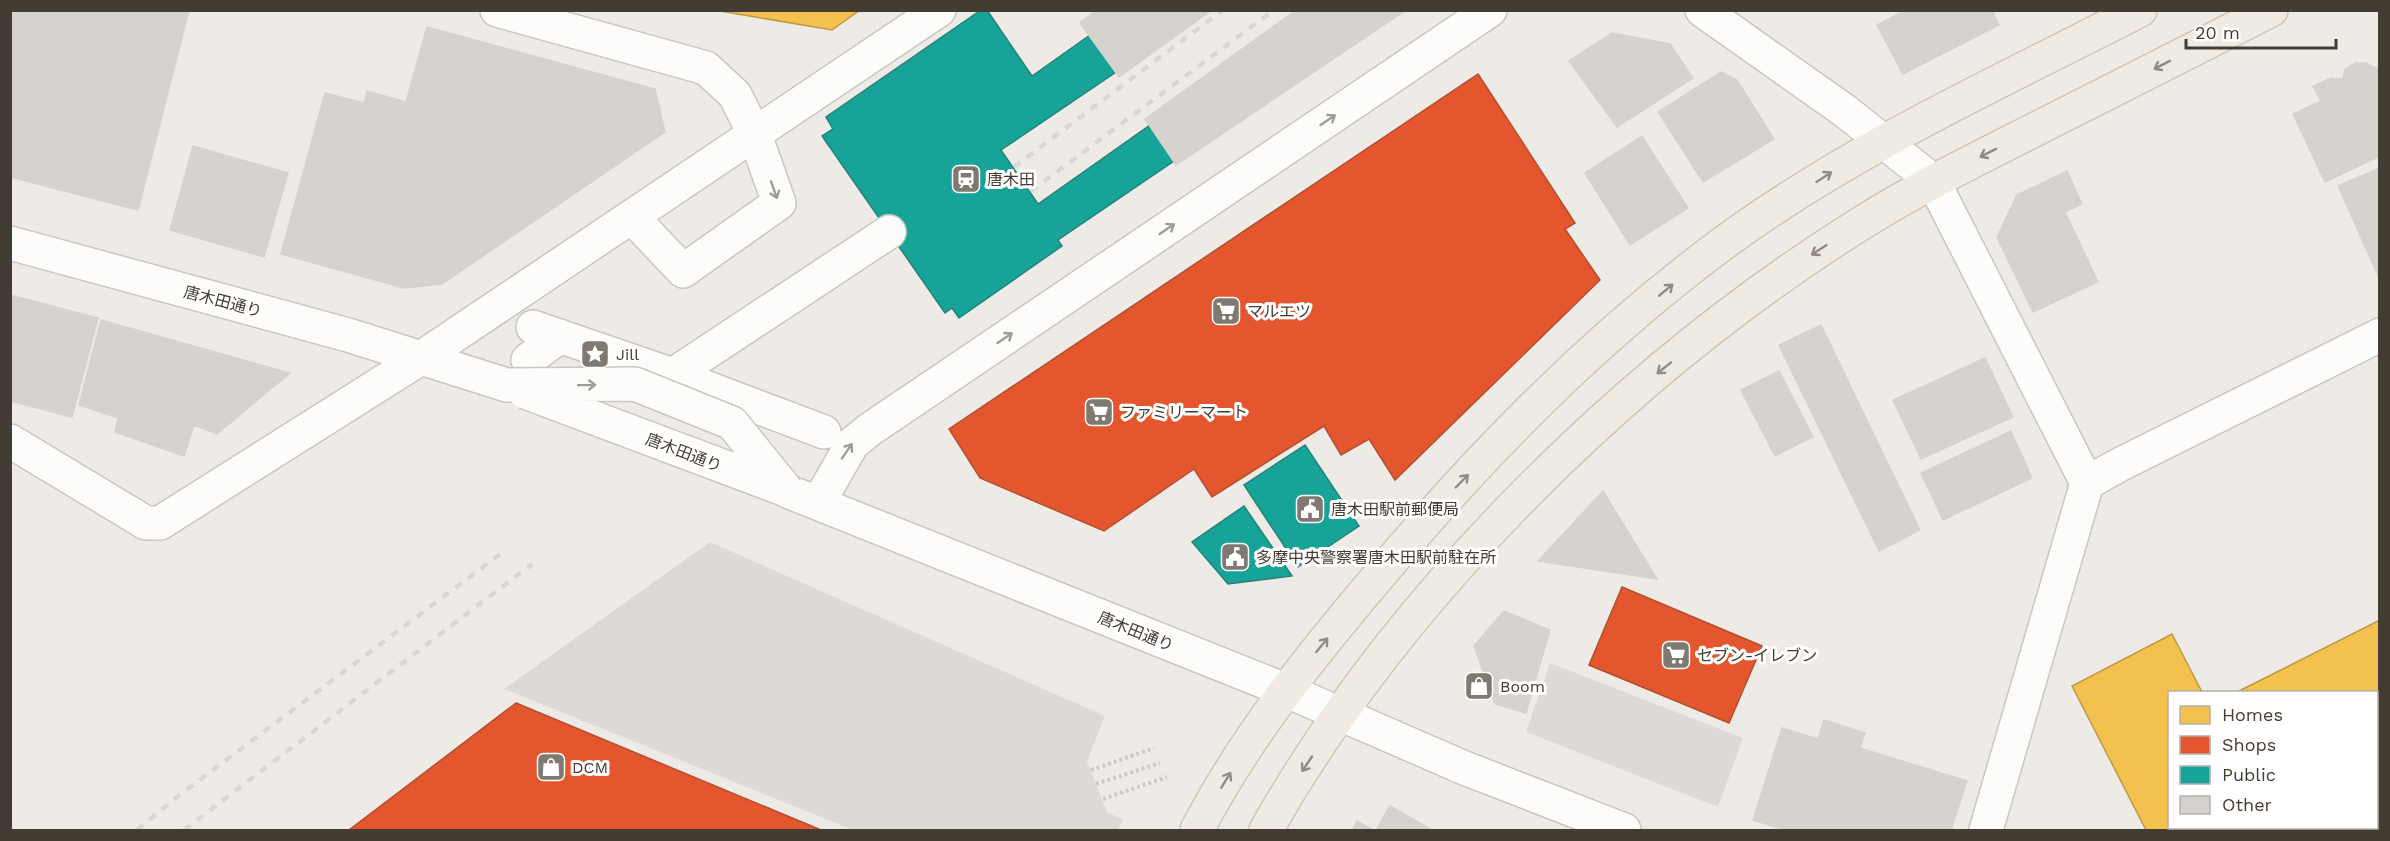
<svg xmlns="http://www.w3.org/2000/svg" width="2390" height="841" font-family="'Work Sans','Noto Sans JP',sans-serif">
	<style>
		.parking { fill: #dddad6 }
		.homes { fill: #f2c14e; stroke: #be9946; stroke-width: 1.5 }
		.shops { fill: #e4572e; stroke: #b44f2f; stroke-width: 1.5 }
		.public { fill: #17a398; stroke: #248479; stroke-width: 1.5 }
		.building { fill: #d6d2cd; stroke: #d6d2cc; stroke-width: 1.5 }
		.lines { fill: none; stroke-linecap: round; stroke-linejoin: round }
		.minor-casing { stroke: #cac7c2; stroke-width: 36 }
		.major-casing { stroke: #d1c6b2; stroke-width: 36 }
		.path { stroke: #cccac5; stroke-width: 4; stroke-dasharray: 3 3; stroke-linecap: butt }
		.minor { stroke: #fcfcfb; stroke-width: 33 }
		.major { stroke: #f0ebe2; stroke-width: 33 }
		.rail { stroke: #d8d7d7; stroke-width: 4.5; stroke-dasharray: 8 8; stroke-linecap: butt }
		.minor-bridge-casing { stroke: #cac7c2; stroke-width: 36; stroke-linecap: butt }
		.minor-bridge { stroke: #fcfcfb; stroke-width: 33 }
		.oneway { stroke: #918b81 }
		.oneway2 { stroke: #a09c96 }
		.labels { text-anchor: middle; stroke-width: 6; stroke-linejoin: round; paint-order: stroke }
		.poi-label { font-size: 16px; fill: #433c32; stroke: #fff; text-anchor: start }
		.street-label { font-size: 16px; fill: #433c32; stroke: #fff }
	</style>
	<rect width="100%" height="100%" fill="#eeebe6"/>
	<path class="parking" d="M710 542 1105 716 1087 761 1107 812 1123 820 1118 830H853L504 689Z
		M1550 663 1743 738 1718 807 1526 732Z"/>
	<path class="homes" d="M714 10H860L832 30Z
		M2380 620V749L2376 751V692H2237Z
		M2172 634 2202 692H2170V828H2225L2220 830H2146L2072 686Z"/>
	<path class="shops" d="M1478 74 1575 223 1565 229 1600 280 1395 480 1369 439 1341 455 1324 426 1212 497 1194 469 1104 531 980 478 949 429Z
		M1622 587 1762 646 1729 723 1589 665Z
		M516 703 821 830H349Z"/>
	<path class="public" d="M981 10H987L1032 76 1090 35 1116 72 1001 150 1038 204 1150 125 1174 161 1058 240 1062 246 959 318 952 308 945 313 822 136 833 129 826 117Z
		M1305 445 1359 526 1298 567 1244 485Z
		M1244 506 1292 576 1228 584 1192 542Z"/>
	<path class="building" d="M10 10H189L138 210 10 177Z
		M1097 10H1212L1119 77 1080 23Z
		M1296 10H1406L1176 165 1145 119Z
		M1906 10H1992L1999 25 1903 74 1877 25Z
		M427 27 655 89 665 132 442 284 404 288 281 254 325 93 364 103 367 91 406 102Z
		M1612 33 1670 44 1693 78 1617 127 1569 61Z
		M2356 63H2366L2380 70V156L2325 182 2293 114 2321 101 2313 86 2331 78 2343 79 2345 69Z
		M1721 72 1737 80 1774 139 1703 182 1658 112Z
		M1642 136 1688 208 1630 245 1585 173Z
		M193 146 288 173 264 257 170 230Z
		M2380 168V280L2338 186Z
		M2067 171 2082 204 2065 212 2098 282 2033 312 1997 237 2017 195Z
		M10 295 98 318 72 417 10 401Z
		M101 320 290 373 217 434 194 425 184 456 115 432 118 418 79 405Z
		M1821 325 1920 530 1879 551 1779 345Z
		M1985 358 2013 417 1921 459 1893 400Z
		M1779 371 1813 437 1775 456 1741 390Z
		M2011 431 2032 478 1943 520 1921 473Z
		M1603 491 1657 579 1538 561Z
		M1504 611 1550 630 1526 713 1495 704 1474 646Z
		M1824 720 1865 733 1860 748 1967 781 1951 830H1786L1753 820 1782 728 1818 739Z
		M1390 806 1432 830H1376Z
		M1357 821 1373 830H1352Z"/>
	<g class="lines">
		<g class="minor-casing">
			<path id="minor" d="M497 10 706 68 735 95 755 135 779 203 683 271 632 217
				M1702 10 1845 111 1933 181 2087 483
				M10 243 348 335 507 385
				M533 327 673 375 824 432
				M528 360 560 336
				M665 380 889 232
				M10 441 146 523H160L421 358 939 10
				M787 491 1285 690 1462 767 1624 830
				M819 502 852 444 869 430 1490 10
				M1986 830 2087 483 2119 465 2380 335"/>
		</g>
		<g class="major-casing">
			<path id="major" d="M1197 830C1242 743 1303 666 1366 591 1477 458 1601 330 1743 229 1867 142 2006 79 2140 10
				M1266 830C1401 592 1633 365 1865 221 1921 186 1981 157 2040 127 2117 88 2194 49 2271 10"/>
		</g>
		<path class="path" d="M1091 770 1154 748
			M1096 784 1160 763
			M1103 799 1167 777"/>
		<use href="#minor" class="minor"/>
		<use href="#major" class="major"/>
		<path class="rail" d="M1014 167 1223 10
			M1031 191 1274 10
			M137 830 177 797 503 552
			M184 830 532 564"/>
		<g class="minor-bridge-casing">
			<path id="minor-bridge" d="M507 385 635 384 732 423 787 491
				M525 392 786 490"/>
		</g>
		<use href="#minor-bridge" class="minor-bridge"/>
	</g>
	<defs><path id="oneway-shaft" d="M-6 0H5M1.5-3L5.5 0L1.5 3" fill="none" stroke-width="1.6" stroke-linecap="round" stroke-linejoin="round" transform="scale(1.5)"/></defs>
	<g class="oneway">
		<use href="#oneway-shaft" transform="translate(2162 65) rotate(153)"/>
		<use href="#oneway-shaft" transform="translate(1988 153) rotate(153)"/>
		<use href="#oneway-shaft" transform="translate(1824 177) rotate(-33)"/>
		<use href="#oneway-shaft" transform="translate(1819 250) rotate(147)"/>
		<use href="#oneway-shaft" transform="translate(1666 290) rotate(-40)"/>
		<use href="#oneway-shaft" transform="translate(1664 368) rotate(141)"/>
		<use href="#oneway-shaft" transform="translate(1462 481) rotate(-46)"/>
		<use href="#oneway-shaft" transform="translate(1322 645) rotate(-51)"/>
		<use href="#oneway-shaft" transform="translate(1307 764) rotate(124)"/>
		<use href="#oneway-shaft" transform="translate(1226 780) rotate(-59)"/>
	</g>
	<g class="oneway2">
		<use href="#oneway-shaft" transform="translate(1328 120) rotate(-34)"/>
		<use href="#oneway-shaft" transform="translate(774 190) rotate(71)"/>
		<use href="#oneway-shaft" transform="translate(1167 229) rotate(-34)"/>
		<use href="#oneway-shaft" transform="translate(1005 338) rotate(-34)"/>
		<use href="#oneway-shaft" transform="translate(587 385) rotate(-1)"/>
		<use href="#oneway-shaft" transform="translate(847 451) rotate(-55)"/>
	</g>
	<defs>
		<g id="station-square" transform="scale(1.5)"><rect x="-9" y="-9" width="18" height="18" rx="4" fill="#7f7971" stroke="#fff"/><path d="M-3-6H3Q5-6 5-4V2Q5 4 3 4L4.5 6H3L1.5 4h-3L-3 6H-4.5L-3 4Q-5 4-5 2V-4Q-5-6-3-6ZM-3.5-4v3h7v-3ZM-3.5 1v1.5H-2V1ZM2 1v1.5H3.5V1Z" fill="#fff"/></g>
		<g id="supermarket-square" transform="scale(1.5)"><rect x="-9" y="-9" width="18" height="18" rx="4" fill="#7f7971" stroke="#fff"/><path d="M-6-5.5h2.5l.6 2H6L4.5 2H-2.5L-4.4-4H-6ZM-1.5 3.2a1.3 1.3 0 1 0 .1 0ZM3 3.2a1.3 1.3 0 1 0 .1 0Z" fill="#fff"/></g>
		<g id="sight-square" transform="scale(1.5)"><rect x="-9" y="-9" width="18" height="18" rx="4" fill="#7f7971" stroke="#fff"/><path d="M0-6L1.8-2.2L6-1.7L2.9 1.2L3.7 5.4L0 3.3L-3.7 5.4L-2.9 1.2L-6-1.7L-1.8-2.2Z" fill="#fff"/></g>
		<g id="civic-square" transform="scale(1.5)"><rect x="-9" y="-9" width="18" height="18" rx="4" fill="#7f7971" stroke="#fff"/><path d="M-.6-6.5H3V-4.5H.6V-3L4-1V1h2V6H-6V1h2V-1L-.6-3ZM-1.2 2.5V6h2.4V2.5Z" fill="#fff"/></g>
		<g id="shop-square" transform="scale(1.5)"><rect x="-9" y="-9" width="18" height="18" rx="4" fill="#7f7971" stroke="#fff"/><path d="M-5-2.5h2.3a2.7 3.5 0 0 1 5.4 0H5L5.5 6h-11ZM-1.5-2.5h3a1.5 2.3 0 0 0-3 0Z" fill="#fff"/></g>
	</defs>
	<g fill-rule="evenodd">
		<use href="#station-square" x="966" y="179"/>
		<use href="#supermarket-square" x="1226" y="311"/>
		<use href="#sight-square" x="595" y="354"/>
		<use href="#supermarket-square" x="1099" y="412"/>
		<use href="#civic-square" x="1310" y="509"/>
		<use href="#civic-square" x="1235" y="557"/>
		<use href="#supermarket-square" x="1676" y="655"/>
		<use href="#shop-square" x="1479" y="686"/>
		<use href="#shop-square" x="551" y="767"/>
	</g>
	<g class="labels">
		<g class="poi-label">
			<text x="987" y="185">唐木田</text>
			<text x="1247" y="317">マルエツ</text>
			<text x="616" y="360">Jill</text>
			<text x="1120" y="418">ファミリーマート</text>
			<text x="1331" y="515">唐木田駅前郵便局</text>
			<text x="1256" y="563">多摩中央警察署唐木田駅前駐在所</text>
			<text x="1697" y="661">セブン-イレブン</text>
			<text x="1500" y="692">Boom</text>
			<text x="572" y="773">DCM</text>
		</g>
		<g class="street-label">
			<text transform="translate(223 301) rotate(15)" y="6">唐木田通り</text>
			<text transform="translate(684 452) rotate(21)" y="6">唐木田通り</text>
			<text transform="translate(1136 631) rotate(22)" y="6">唐木田通り</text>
		</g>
	</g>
	<rect width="2390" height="841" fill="none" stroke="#433c32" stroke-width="24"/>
	<rect x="2168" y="691" width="210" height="138" fill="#ffffff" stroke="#b4b1ad" stroke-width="1.5"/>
	<rect x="2180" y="706" width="30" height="18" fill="#f2c14e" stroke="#b4b1ad" stroke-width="1.5"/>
	<text x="2222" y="721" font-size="18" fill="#433c32">Homes</text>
	<rect x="2180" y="736" width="30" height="18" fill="#e4572e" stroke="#b4b1ad" stroke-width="1.5"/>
	<text x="2222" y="751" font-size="18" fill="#433c32">Shops</text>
	<rect x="2180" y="766" width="30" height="18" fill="#17a398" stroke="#b4b1ad" stroke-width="1.5"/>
	<text x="2222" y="781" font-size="18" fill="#433c32">Public</text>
	<rect x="2180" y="796" width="30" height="18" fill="#d6d2cd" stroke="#b4b1ad" stroke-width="1.5"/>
	<text x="2222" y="811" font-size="18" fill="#433c32">Other</text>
	<path d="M2186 39v9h150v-9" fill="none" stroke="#433c32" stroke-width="3"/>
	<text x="2195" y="39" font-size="18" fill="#433c32" stroke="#ffffff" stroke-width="4.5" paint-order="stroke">20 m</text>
</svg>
